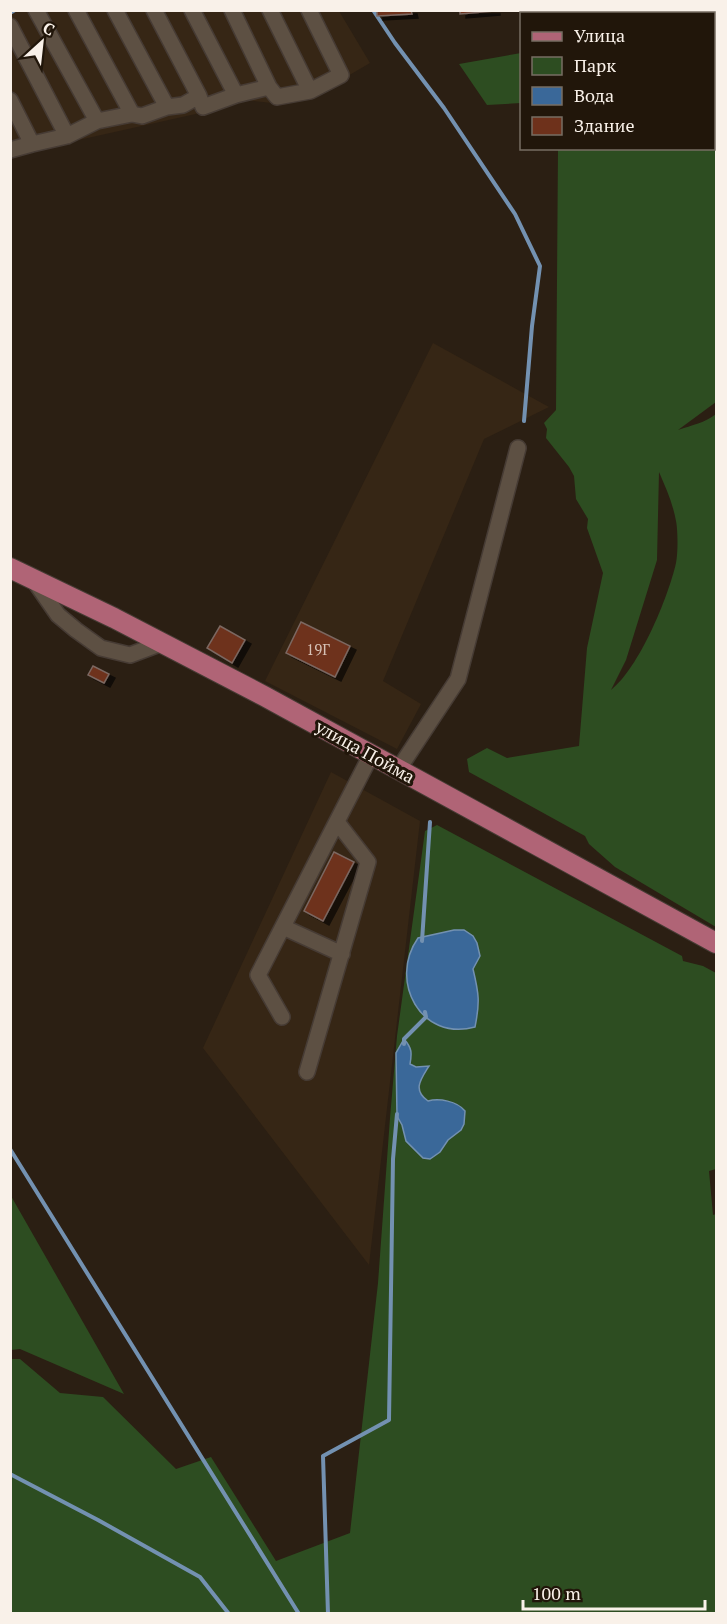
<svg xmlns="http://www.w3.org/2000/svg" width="727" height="1624" font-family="'PT Serif',serif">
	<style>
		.built { fill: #362615 }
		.green { fill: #2d4d21; fill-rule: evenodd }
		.water { fill: #3a6899; stroke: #7391b1; stroke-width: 1.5 }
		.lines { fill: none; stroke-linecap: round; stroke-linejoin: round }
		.stream { stroke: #7391b1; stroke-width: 4 }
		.building { fill: #6e311b; stroke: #7b6761; stroke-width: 1.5; filter: url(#shadow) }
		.minor-casing { stroke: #463b34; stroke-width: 18 }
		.major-casing { stroke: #463b34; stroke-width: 22 }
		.minor { stroke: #5d5043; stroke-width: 15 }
		.major { stroke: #b06476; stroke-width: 20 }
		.labels { text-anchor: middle; stroke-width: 6; stroke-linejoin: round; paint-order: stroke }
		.number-label { font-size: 15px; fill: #d6c1b6 }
		.street-label { font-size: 18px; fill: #f9f1e9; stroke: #21160a }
	</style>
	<defs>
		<filter id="shadow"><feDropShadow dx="6" dy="4" stdDeviation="0" flood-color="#0009"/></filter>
	</defs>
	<rect width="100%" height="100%" fill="#2b1f13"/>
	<path class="built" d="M10 11H339L370 63 317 94 272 103 237 99 200 113 11 155Z
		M433 343 549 407 484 439 383 681 421 704 397 749 265 681Z
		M331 772 420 821 369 1265 203 1048Z"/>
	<path class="green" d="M649 11H716V402L678 430C692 425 705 423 716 414V927L615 867 589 844 585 836 469 772 467 759 487 748 507 758 579 746 587 648 603 573 587 528 588 519 576 499 574 476 569 467 546 438 547 429 544 423 556 410 558 149 714 148V14L646 13ZM659 472C666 488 673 504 676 521 678 531 678 553 676 563 668 598 639 668 611 690L626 660 657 560Z
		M521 53V103L487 105 459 64Z
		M437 825 682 956 683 961 703 966 716 973V1169L709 1171 713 1215 716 1214V1613L11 1614V1359H20L60 1393 103 1397 176 1469 211 1457 276 1561 350 1533 378 1283 390 1118 397 1036 425 831Z
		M10 1196H11L124 1394 20 1349 11 1350Z"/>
	<path class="water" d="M454 930H464L473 936 477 943 480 956 473 969C479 994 480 1002 475 1027 421 1042 388 981 418 938Z
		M404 1039C412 1048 412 1053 410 1064L416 1067 429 1066C421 1079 412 1090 428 1101 439 1098 457 1101 465 1111L464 1124 461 1130 448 1140 440 1152 430 1159 423 1158 406 1141 402 1125 397 1116 396 1053Z"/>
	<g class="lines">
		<path class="stream" d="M373 10 395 43 444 108 515 214 540 266 532 326 524 421
			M10 13 15 10
			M422 941 430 822
			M404 1044V1039L426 1017 425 1012
			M10 1149 299 1614
			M10 1474 98 1520 200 1577 229 1614
			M328 1614 323 1456 389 1420 393 1159 397 1114"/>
	</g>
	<path class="building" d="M377 10H411L412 14 377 16Z
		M460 10H494V11L460 14Z
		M301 622 350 646 335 677 286 653Z
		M220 626 245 640 232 663 207 648Z
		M93 666 109 674 104 683 88 675Z
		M334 852 354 862 323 921 304 911Z"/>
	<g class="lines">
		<g class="minor-casing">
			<path id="minor" d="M36 10 97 121 132 114 76 10
				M115 10 167 107 183 105 199 96 154 10
				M192 10 236 95 269 87 232 10
				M270 10 310 91 341 75 309 10
				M10 26 67 136 32 144 10 100
				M269 87 277 97 310 91
				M199 96 203 107 236 95
				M132 114 142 116 167 107
				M67 136 97 121
				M10 150 32 144
				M33 579 58 615 76 630 101 648 130 655 162 643
				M398 770 458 679 518 448
				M283 927 342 954
				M282 1017 258 975 371 755
				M307 1072 368 862 337 822"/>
		</g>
		<g class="major-casing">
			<path id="major" d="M10 568 114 618 264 696 716 943"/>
		</g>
		<use href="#minor" class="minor"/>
		<use href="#major" class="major"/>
	</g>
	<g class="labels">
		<g class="number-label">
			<text x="318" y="655">19Г</text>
		</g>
		<g class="street-label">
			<text transform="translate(365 752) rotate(29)" y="6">улица Пойма</text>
		</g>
	</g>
	<rect width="727" height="1624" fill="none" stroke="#f9f1e9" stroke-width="24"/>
	<rect x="520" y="12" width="195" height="138" fill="#21160a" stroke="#776e63" stroke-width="1.5"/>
	<rect x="532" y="32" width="30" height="9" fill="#b06476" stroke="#776e63" stroke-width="1.5"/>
	<text x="574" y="42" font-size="18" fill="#f9f1e9">Улица</text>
	<rect x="532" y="57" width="30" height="18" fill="#2d4d21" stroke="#776e63" stroke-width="1.5"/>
	<text x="574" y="72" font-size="18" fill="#f9f1e9">Парк</text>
	<rect x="532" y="87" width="30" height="18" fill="#3a6899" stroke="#776e63" stroke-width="1.5"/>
	<text x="574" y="102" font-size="18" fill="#f9f1e9">Вода</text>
	<rect x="532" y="117" width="30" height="18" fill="#6e311b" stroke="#776e63" stroke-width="1.5"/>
	<text x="574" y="132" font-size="18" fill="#f9f1e9">Здание</text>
	<g transform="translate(42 42) rotate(27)" stroke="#21160a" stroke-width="4.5" paint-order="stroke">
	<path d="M0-4.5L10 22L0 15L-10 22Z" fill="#f9f1e9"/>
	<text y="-9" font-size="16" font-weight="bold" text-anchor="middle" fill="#f9f1e9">С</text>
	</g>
	<path d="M523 1600v9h182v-9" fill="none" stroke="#f9f1e9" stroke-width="3"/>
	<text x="532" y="1600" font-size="18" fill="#f9f1e9" stroke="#21160a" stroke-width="4.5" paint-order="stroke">100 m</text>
</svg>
